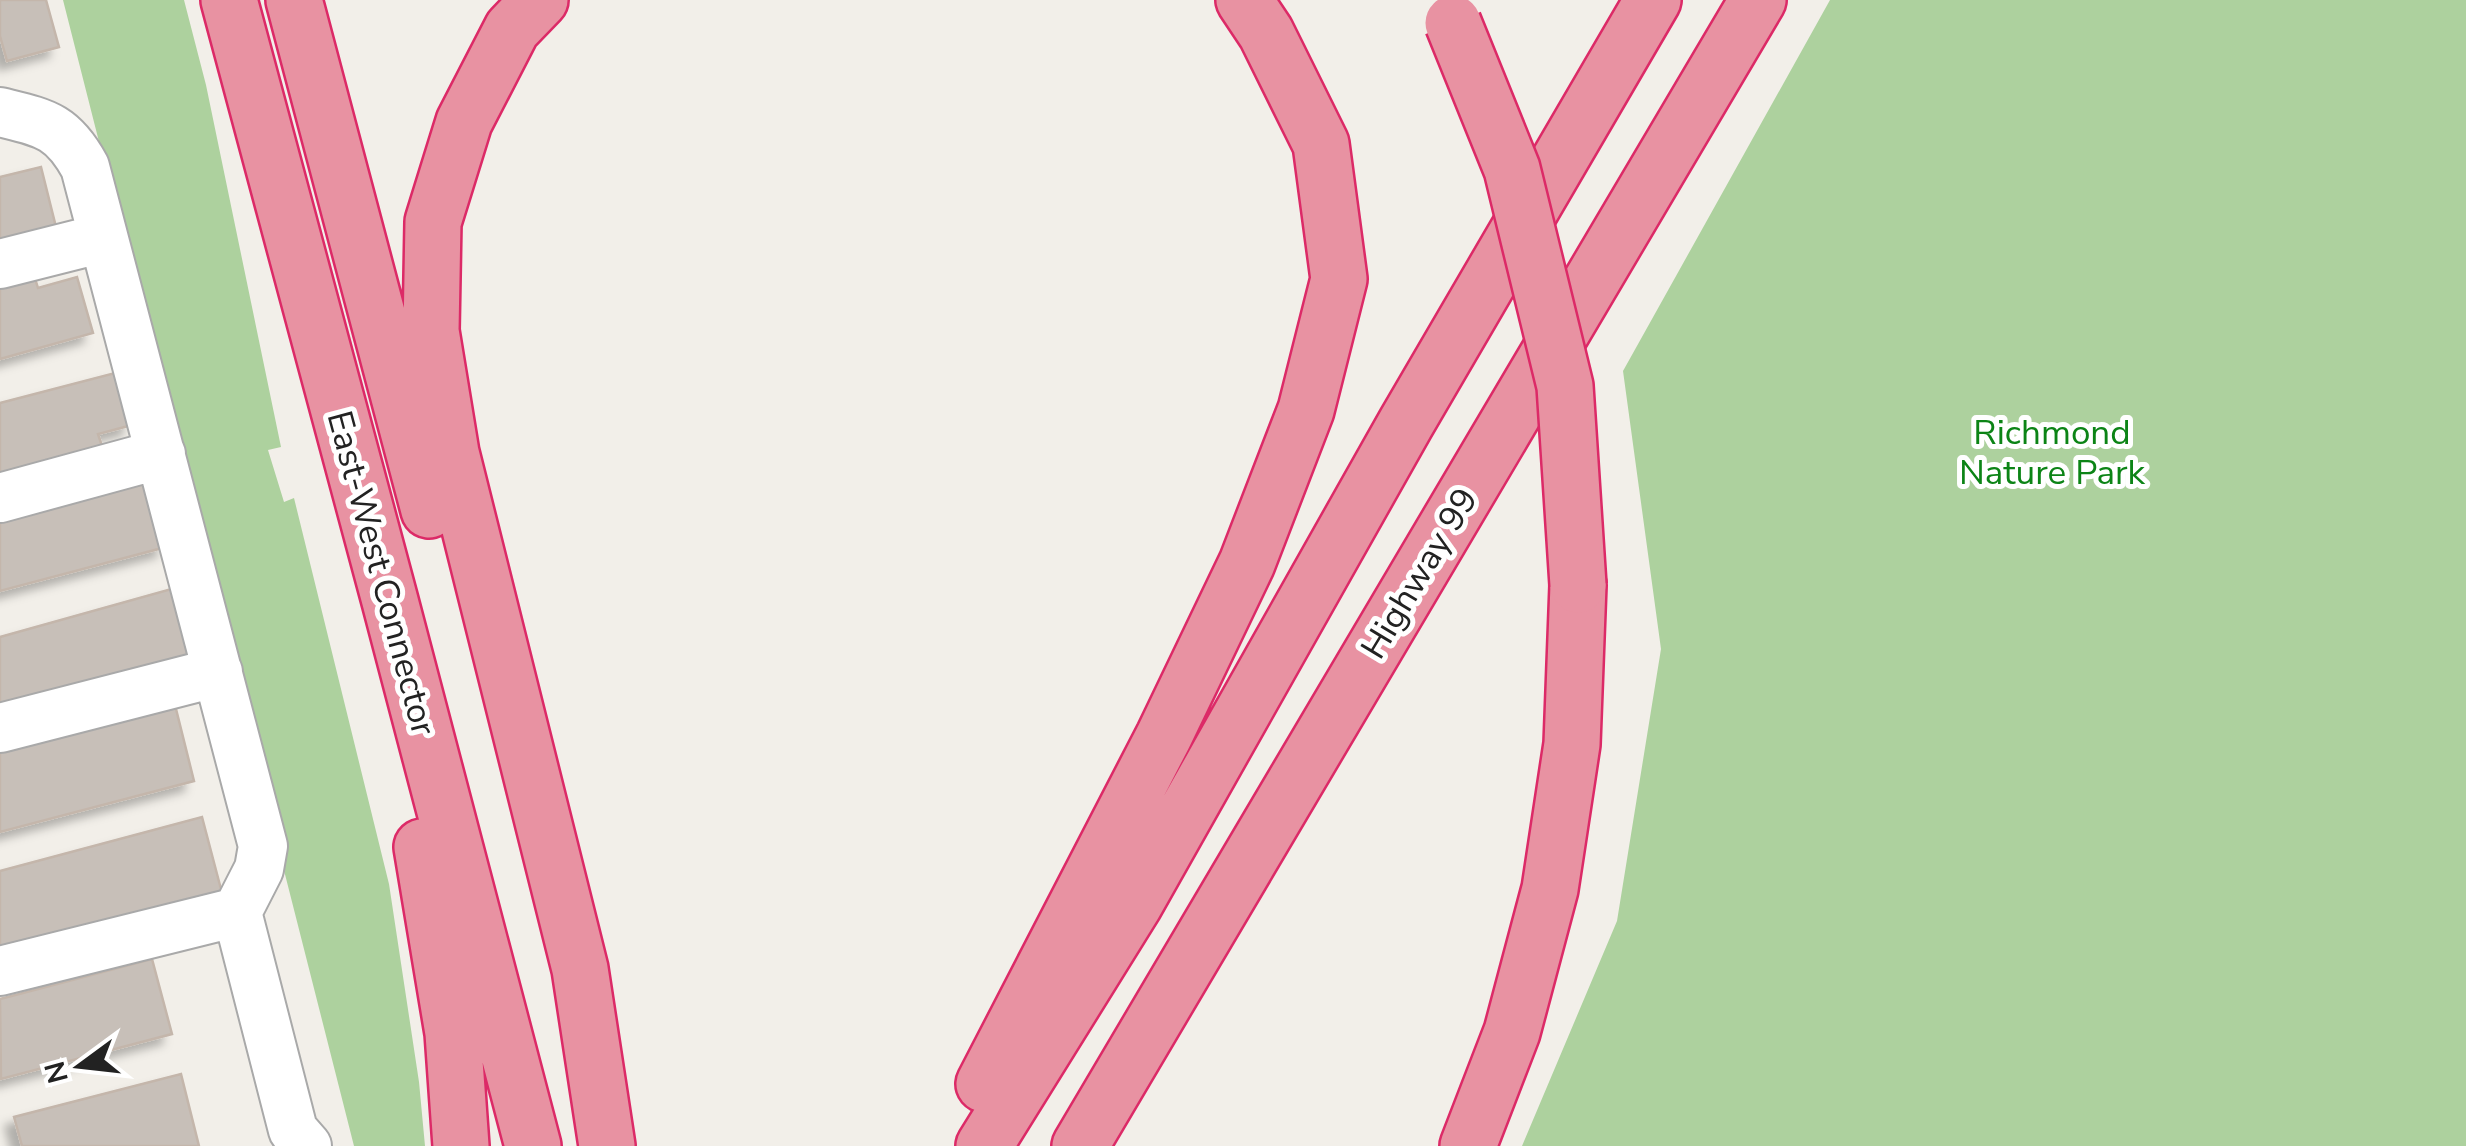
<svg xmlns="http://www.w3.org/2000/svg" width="2466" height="1146" font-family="'Nunito Sans',sans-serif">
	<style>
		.forest { fill: #add19e }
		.building { fill: #c7bfb8; stroke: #c4b6ab; stroke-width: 2.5; filter: url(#shadow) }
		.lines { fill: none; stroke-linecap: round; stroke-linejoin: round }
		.minor-casing { stroke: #a9a9a9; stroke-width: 52 }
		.highway-casing { stroke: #dc2a67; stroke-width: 60 }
		.minor { stroke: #fff; stroke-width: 48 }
		.highway { stroke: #e892a2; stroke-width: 55 }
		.highway-bridge-casing { stroke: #dc2a67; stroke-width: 60; stroke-linecap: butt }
		.highway-bridge { stroke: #e892a2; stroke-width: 55 }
		.labels { text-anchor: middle; stroke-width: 10; stroke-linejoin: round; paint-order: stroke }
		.park-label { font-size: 35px; fill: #0c8416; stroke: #fff }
		.street-label { font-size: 35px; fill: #222; stroke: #fff }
	</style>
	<defs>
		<filter id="shadow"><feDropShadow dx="-9" dy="9" stdDeviation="5" flood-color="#0004"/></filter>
	</defs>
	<rect width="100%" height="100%" fill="#f2efe9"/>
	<path class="forest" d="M63 0H184L206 85 281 447 268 450 284 502 294 498 389 884 419 1082 425 1146H354Z
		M1830 0H2466V1146H1522L1617 921 1661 649 1623 371Z"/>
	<path class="building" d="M0 0H46L59 47 7 61 0 36Z
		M41 167 57 231 0 246V177Z
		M33 272 38 288 77 277 93 333 0 359V281Z
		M119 372 132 425 98 434 102 446 0 473V403Z
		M148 477 166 547 0 591V516Z
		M175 588 195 657 0 712V637Z
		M175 705 194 781 0 832V751Z
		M202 817 222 893 0 952V871Z
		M152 959 172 1034 1 1079 0 999Z
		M181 1074 199 1146H22L14 1117Z"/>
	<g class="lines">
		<g class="minor-casing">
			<path id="minor" d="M0 112C44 123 62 125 85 167L263 846 259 869 237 912 293 1130 307 1146
				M0 264 103 238
				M0 498 161 454
				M0 728 218 672
				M0 971 237 912"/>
		</g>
		<g class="highway-casing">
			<path id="highway" d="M229 0 390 601 533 1146
				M294 0 429 510
				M540 0 512 29 464 122 433 222 431 331 451 453 580 969 607 1146
				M422 847 453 1033 461 1146
				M984 1084 1164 736 1247 563 1306 410 1339 279 1321 144 1266 33 1244 0
				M984 1146 1134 905 1406 423 1653 0
				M1080 1146 1758 0
				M1468 1146 1512 1032 1550 889 1572 744 1578 585"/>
		</g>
		<use href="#minor" class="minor"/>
		<use href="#highway" class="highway"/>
		<g class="highway-bridge-casing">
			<path id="highway-bridge" d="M1453 23 1512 169 1565 386 1578 585"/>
		</g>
		<use href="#highway-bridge" class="highway-bridge"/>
	</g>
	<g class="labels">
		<g class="park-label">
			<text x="2052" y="444">Richmond<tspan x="2052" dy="40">Nature Park</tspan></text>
		</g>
		<g class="street-label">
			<text transform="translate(382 573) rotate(75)" y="12">East-West Connector</text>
			<text transform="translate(1419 573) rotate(-59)" y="12">Highway 99</text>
		</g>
	</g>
	<g transform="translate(80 1066) rotate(255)" stroke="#ffffff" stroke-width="8" paint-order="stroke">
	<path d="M0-8L18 38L0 25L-18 38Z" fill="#222222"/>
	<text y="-15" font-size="28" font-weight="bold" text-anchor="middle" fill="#222222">N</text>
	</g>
</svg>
